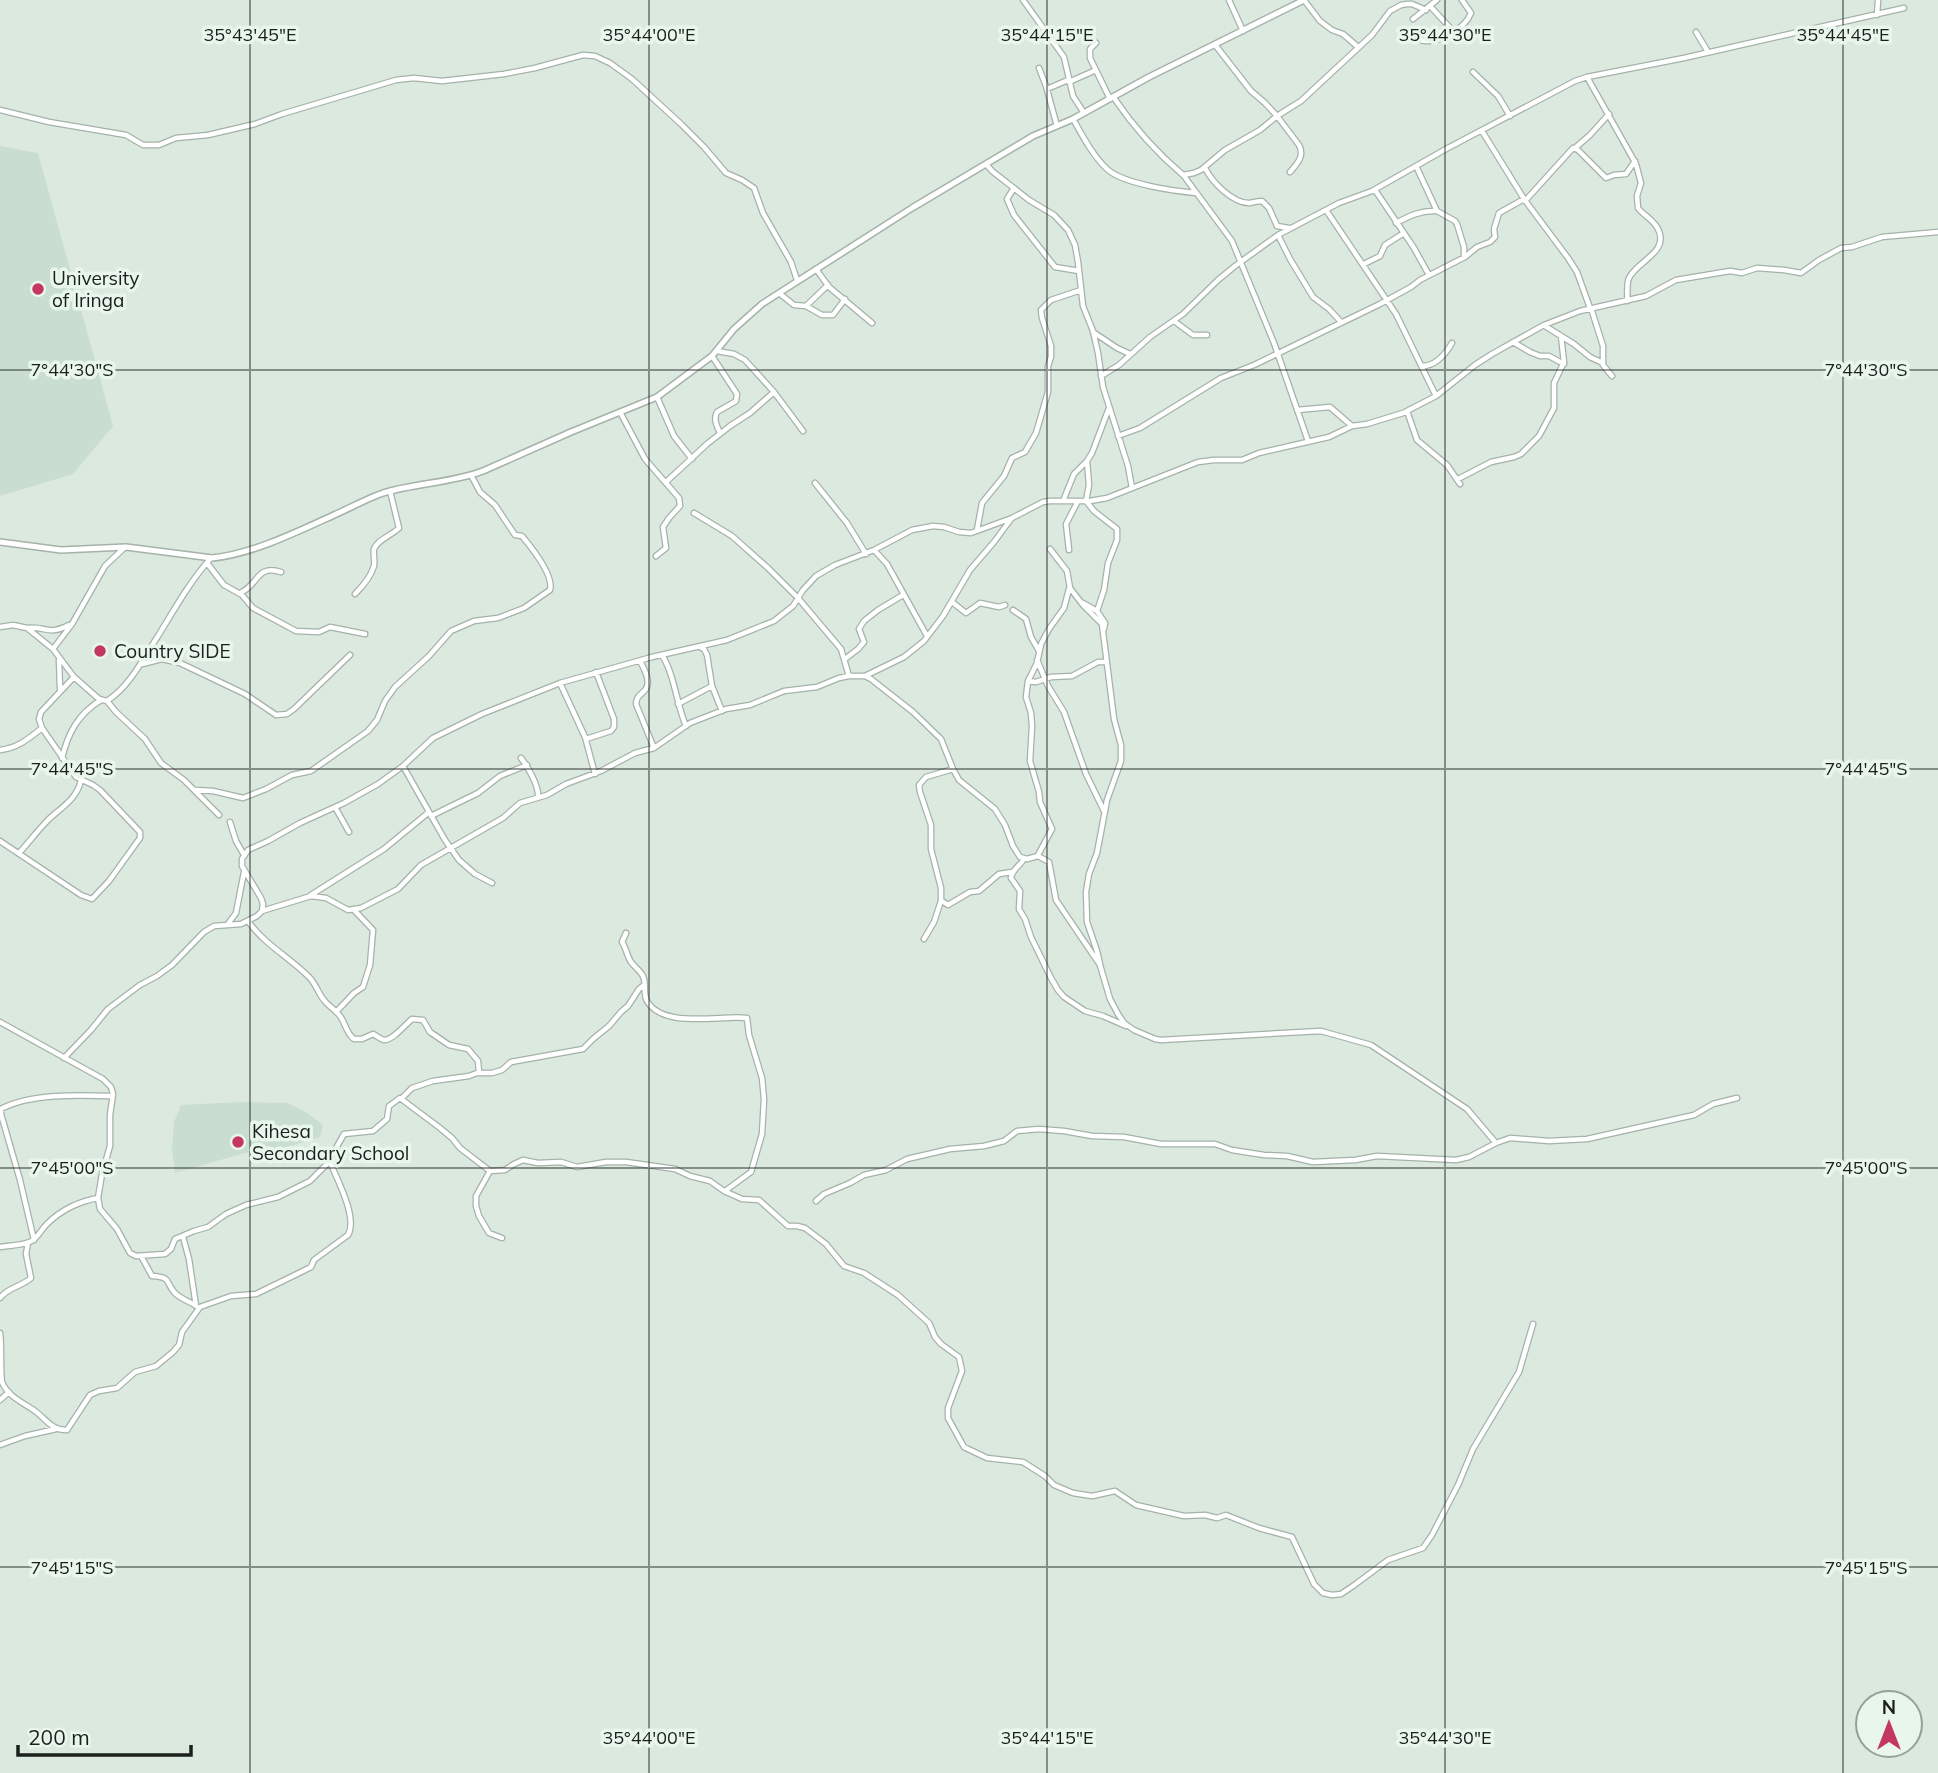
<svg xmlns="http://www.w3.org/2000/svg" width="1938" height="1773" font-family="Mulish,sans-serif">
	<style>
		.built { fill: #c9ded0 }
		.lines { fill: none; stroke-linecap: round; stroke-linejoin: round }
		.minor-casing { stroke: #a5b2a9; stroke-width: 7 }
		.tertiary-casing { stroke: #a5b2a9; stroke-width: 8 }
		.minor { stroke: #fff; stroke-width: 4.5 }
		.tertiary { stroke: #fff; stroke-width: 5 }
		.ticks { fill: none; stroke: #1b201d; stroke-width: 2; stroke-opacity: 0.45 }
		.poi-dot { fill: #c53763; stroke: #e8f6ec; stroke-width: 2.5 }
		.labels { text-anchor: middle; stroke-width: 7; stroke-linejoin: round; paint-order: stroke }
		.poi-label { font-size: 19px; fill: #1b201d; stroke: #e8f6ec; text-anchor: start }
		.ticks-label { font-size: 18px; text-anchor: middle; fill: #1b201d; stroke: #e8f6ec; stroke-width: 7; stroke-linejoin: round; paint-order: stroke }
	</style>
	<rect width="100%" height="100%" fill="#dbe9df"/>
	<path class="built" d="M0 146 38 153 113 426 73 474 0 496Z
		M240 1102 288 1103 307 1113 323 1125 320 1137 287 1147 245 1153 175 1173 172 1150 174 1122 181 1105Z"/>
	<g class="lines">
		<g class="minor-casing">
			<path id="minor" d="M1023 0 1064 57 1073 96 1084 113
				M1229 0 1243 31
				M1304 0 1320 21 1332 30 1343 34 1358 47
				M1430 6 1453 31
				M1877 15 1878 0
				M1413 19 1437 0
				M1696 32 1708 52
				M1420 40C1437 45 1465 29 1471 13L1462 0
				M1096 43 1090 49V58L1110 99
				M1216 46 1251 91 1265 103 1277 116 1299 145C1305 156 1297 164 1290 172
				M1039 68 1046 86 1057 126
				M1473 72 1498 96 1510 116
				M1587 77 1636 164 1641 183 1637 196 1638 208C1644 216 1653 219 1658 229 1670 252 1637 261 1629 278 1626 285 1628 294 1627 301
				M1069 82 1096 70
				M1047 89 1068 80
				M1114 98C1133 126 1157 153 1183 175L1194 173 1201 170 1225 150 1260 130 1277 116 1301 101 1372 35 1390 11 1401 5 1407 4H1412L1426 10
				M0 110 49 122 126 135 143 145H159L176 138 208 135 255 124 282 114 396 80 414 78 442 81 504 74 535 68 583 55 595 56 610 63 632 79 681 124 704 147 726 173 742 180 754 188 763 213 791 262 797 280
				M1073 119C1082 135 1093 156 1107 169 1123 184 1174 191 1196 193
				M1482 131 1524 199 1568 258 1577 272 1590 308
				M1575 148 1590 135 1609 114
				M986 164 992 171 1029 200 1054 215 1068 230 1075 245 1078 262 1083 306 1093 331 1098 353 1103 387 1128 466 1132 488
				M1416 166 1437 211 1455 221 1457 224 1464 247V257
				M1205 168C1212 182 1233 204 1250 203 1254 202 1258 201 1262 201L1269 208 1277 226 1289 228
				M1184 176 1232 241 1274 343 1308 441
				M1014 188 1007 199 1014 215 1055 267 1079 271
				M1375 190 1414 248 1429 275
				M1525 201 1573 148 1578 150 1606 178 1614 175 1626 174 1635 161
				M1326 210 1396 314 1436 396
				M1396 223C1409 216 1422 210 1436 211
				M1278 235 1290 259 1313 297 1329 309 1341 322
				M1364 264 1380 256 1385 245 1404 233
				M816 269 829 287 872 323
				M779 293 794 305 806 306 822 315H833L845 299
				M806 306 828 285
				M1591 308 1603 346V365L1612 376
				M1174 321 1193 335H1207
				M1545 326 1574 344 1590 357 1603 363
				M1093 332 1117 348 1130 354
				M1513 342 1530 352 1540 356H1549L1564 364
				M717 351 734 354 745 360 774 392 803 431
				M712 356 737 394 736 401 717 412C713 420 717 426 720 433
				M1422 366C1436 366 1445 355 1452 343
				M1101 376 1119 365 1150 337 1183 314 1218 280 1235 266 1278 235 1339 203 1372 191 1446 149 1575 81 1587 77 1684 58 1904 8
				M657 397 674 436 692 459
				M1297 410 1330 407 1352 426
				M1407 411 1417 440 1447 465 1460 484
				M620 412 645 459 679 498 680 506 669 518 663 527 666 548 656 556
				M1118 436 1140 428 1221 378 1254 365 1380 304 1411 287 1420 280 1465 257 1477 247 1490 242 1495 237 1494 229 1499 213 1524 199
				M1087 461 1089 485 1086 501 1094 511 1117 529V540L1108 563 1104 590 1097 611
				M1458 479 1491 462 1514 457 1521 454 1539 436 1554 408V383L1564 362 1561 336
				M666 482 707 444 730 426 750 413 774 392
				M815 483 847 523 866 554
				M1063 501 1074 474 1087 461 1092 453 1109 408
				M694 513 732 536 768 568 798 598 841 649 849 676
				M977 530 982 503 1004 476 1012 458 1025 452 1036 433 1048 392V366L1051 357V346L1042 318 1041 310 1051 300 1081 290
				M1050 549 1067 571 1070 588 1083 605 1102 624 1114 719 1121 745V761L1107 800 1097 853 1089 874 1086 892 1087 922 1097 951 1100 964
				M1069 550 1066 524 1078 501
				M875 551 887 564 927 636
				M207 563 224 585 242 595 253 608 296 631 319 632 330 627 365 634
				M240 593C259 585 256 564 281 572
				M355 594C362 587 371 576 374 566 375 560 373 554 374 549 377 540 392 535 399 528L390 491
				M952 602 966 613 980 603 999 607 1005 605
				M1083 603 1097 611 1105 623 1104 629
				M1013 610 1026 619 1031 637 1039 651
				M0 627 13 625 27 628 53 649 74 677 99 699 107 701C130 686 143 659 158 636 174 610 190 581 211 558
				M27 628C48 626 47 636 69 625
				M700 647 704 649 707 655 712 686 722 711
				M53 649 72 624 105 566 124 548
				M662 655C675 676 676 703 686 726
				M845 659 858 649 864 642 859 629 864 621 878 610 903 595
				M59 660 60 689
				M1037 660 1048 686 1064 712 1086 774 1104 811
				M640 661C644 669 652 682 645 690 640 696 637 695 636 704L654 748
				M142 664 162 659 180 663 245 694 276 715 287 714 294 709 350 655
				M865 676 904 657 924 641 943 616 970 570 994 542 1011 519
				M1028 681 1036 682 1051 677 1072 676 1098 662H1106
				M560 683 585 737 595 774
				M107 701 116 712 145 739 161 763 184 780 219 815
				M678 704 712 686
				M586 739 611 731 614 727V719L596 672
				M0 750C18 748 28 739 42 728
				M62 758C68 733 78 714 101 700
				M521 758C528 767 539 786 538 797
				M403 766 445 840 459 860 475 874 492 883
				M195 790 213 791 243 798 266 789 292 775 311 771 368 731 377 720 385 701 395 687 429 656 451 631 474 621 498 618 524 608 550 590C554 576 532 548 522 536L515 535 495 505 480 492 471 475
				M335 807 349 832
				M431 816 478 793 500 776 527 765
				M230 822 236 841 244 855
				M0 841 81 895 92 899 109 881 140 838V832L100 790 93 785 76 777 42 728 39 719 41 712 74 677
				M19 853C29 842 38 830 49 819 62 807 77 799 81 780
				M1038 855 1052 829 1040 802 1039 792 1030 761 1032 726 1031 713 1026 697 1028 681 1037 663 1041 644 1049 629 1064 608 1069 589
				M1024 859C1020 866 1012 869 1011 878L1020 891 1019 909 1025 919 1031 937 1051 978 1058 990 1064 997 1085 1011 1103 1016 1126 1026
				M311 895 384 849 429 812
				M942 901 948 905 970 892 979 891 999 874 1012 872
				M262 911 311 896 326 898 348 910 361 908 398 889 421 865 503 818 520 803 547 795 566 784 601 771 635 753 654 748 690 723 726 709 750 705 784 691 817 687 839 678 849 676H865L871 679 913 712 941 739 953 769 959 780 995 809 1005 825 1013 846 1020 857 1027 859 1038 856 1049 862 1056 900 1100 965 1110 999 1118 1014 1124 1023 1134 1030 1155 1039 1161 1040 1321 1031 1371 1045 1467 1109 1496 1143
				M248 921C264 944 289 957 309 977 316 984 318 993 324 1000 328 1006 336 1010 340 1016 346 1024 346 1033 354 1039H362L373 1034C377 1036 380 1039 384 1040 392 1041 406 1024 412 1019L423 1020 430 1032 449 1045 468 1049 478 1061 479 1072
				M227 925 236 913 244 872
				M626 933 622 942C626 948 627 956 631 962 635 968 642 971 644 979 646 986 643 994 647 1001 663 1029 720 1015 747 1018L749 1035 762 1078 764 1099 762 1134 751 1172 725 1191
				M924 939 934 922 941 901V888L931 849V825L920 792 919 785 926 777 953 769
				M336 1012 354 993 363 987 370 965 373 930 355 911
				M0 1022 103 1079 111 1087 113 1094 110 1115V1146L102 1174 98 1198 100 1209 117 1229 130 1253 136 1256 165 1254 171 1249 175 1239 194 1231 208 1227 226 1214 246 1205 278 1197 310 1181 327 1164 344 1134 373 1131 387 1119 389 1106 400 1098 440 1128 452 1138 460 1148 490 1171 505 1170 514 1164 523 1160 538 1163 561 1162 577 1167 606 1162H626L675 1169 690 1176 710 1181 724 1191 742 1199 759 1200 788 1226H797L805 1228 826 1244 844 1266 864 1273 898 1295 929 1323 935 1337 941 1344 959 1357 962 1371 948 1408V1418L964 1447 987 1458 1023 1462 1045 1476 1054 1485 1073 1493 1092 1496 1115 1491 1136 1505 1184 1516 1205 1515 1217 1518 1226 1515 1259 1528 1292 1537 1314 1584 1323 1593 1332 1595 1341 1594 1353 1586 1388 1560 1423 1548 1432 1535 1458 1485 1473 1449 1519 1372 1533 1324
				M64 1058 91 1030 108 1009 140 985 157 976 172 965 204 932 214 926 241 924 257 916 262 911 263 904 261 898 242 866V859L248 850 268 841 300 823 344 803 378 784 403 766 433 738 482 714 560 683 652 657 727 640 774 621 793 606 803 590 816 576 835 565 874 550 912 530 933 526 944 527 959 532 971 533 1012 518 1043 502 1050 501H1090L1107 498 1198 462 1214 460H1242L1259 453 1329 437 1352 426 1367 424 1403 413 1436 396 1475 365 1492 354 1544 325 1580 311 1646 296 1676 280 1730 271 1742 273 1757 268 1784 270 1801 273 1819 260 1841 248 1852 247 1882 237 1938 232
				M402 1098 412 1088 433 1081 469 1076 477 1073H492L502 1070 511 1062 583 1049 593 1039 609 1026 621 1012 628 1006 639 989 644 985
				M490 1171 476 1196V1206L479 1216 489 1233 502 1238
				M816 1201 824 1194 850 1183 864 1175 886 1170 907 1159 950 1149 984 1146 1004 1141 1017 1131 1039 1129 1064 1131 1092 1136 1124 1137 1161 1144H1215L1232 1150 1264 1155 1287 1156 1313 1162 1355 1160 1377 1156 1456 1160 1469 1157 1496 1143 1510 1138 1549 1141 1587 1139 1694 1115 1713 1104 1737 1098
				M183 1237 189 1259 196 1306
				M34 1240 20 1180 1 1114V1109C30 1093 81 1095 112 1096
				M0 1247C10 1245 25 1246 33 1240 39 1236 42 1228 48 1223 61 1210 80 1201 98 1198
				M141 1256 152 1276C171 1277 165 1281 174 1292 179 1298 188 1301 195 1305
				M0 1298C8 1287 21 1287 31 1278L26 1254 28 1243
				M0 1333C2 1347 0 1370 2 1382 8 1397 24 1403 35 1411 46 1419 51 1430 67 1430L90 1395 99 1391 117 1388 135 1372 156 1366 173 1352 179 1345 182 1332 200 1307 231 1296 256 1294 297 1274 311 1267 314 1260 348 1235C358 1218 337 1179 330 1162
				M0 1400 9 1392
				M0 1445 25 1436 56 1429"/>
		</g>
		<g class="tertiary-casing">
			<path id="tertiary" d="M0 542 61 550 126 547 212 558C252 554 297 532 334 515 350 508 366 499 383 493 416 483 451 483 483 471L571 432 657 397 712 356 734 329 762 304 912 208 1033 136 1073 119 1149 77 1304 0"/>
		</g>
		<use href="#minor" class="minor"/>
		<use href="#tertiary" class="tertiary"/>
	</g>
	<path class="ticks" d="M250 0V1773M649 0V1773M1047 0V1773M1445 0V1773M1843 0V1773M0 370H1938M0 769H1938M0 1168H1938M0 1567H1938"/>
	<g class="poi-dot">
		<circle cx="38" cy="289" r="7"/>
		<circle cx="100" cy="651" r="7"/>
		<circle cx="238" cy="1142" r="7"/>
	</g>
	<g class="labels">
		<g class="poi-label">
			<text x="52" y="285">University<tspan x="52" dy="22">of Iringa</tspan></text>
			<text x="114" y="658">Country SIDE</text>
			<text x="252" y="1138">Kihesa<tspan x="252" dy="22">Secondary School</tspan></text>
		</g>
	</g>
	<g class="ticks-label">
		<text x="250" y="41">35°43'45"E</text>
		<text x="649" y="41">35°44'00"E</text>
		<text x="1047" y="41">35°44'15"E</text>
		<text x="1445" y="41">35°44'30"E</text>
		<text x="1843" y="41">35°44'45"E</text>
		<text x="72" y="376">7°44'30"S</text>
		<text x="1866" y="376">7°44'30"S</text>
		<text x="72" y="775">7°44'45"S</text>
		<text x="1866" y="775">7°44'45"S</text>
		<text x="72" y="1174">7°45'00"S</text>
		<text x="1866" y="1174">7°45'00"S</text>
		<text x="72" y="1574">7°45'15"S</text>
		<text x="1866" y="1574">7°45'15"S</text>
		<text x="649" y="1744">35°44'00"E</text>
		<text x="1047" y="1744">35°44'15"E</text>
		<text x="1445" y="1744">35°44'30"E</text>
	</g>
	<g transform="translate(1889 1724)"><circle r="33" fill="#e8f6ec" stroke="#96a099" stroke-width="2"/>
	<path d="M0-5L12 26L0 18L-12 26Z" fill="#c53763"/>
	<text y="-10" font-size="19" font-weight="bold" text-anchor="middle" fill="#1b201d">N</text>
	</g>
	<path d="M18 1745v10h173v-10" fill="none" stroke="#1b201d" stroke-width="3.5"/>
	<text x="28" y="1745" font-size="21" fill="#1b201d" stroke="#e8f6ec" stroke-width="5" paint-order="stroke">200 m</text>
</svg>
